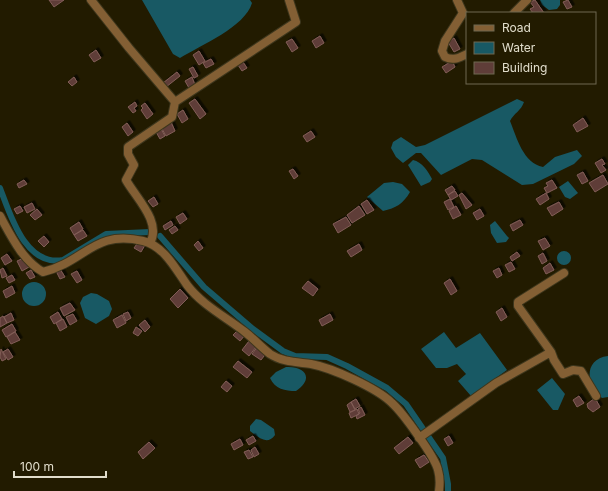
<svg xmlns="http://www.w3.org/2000/svg" width="608" height="491" font-family="Inter,sans-serif">
	<style>
		.water { fill: #185964 }
		.lines { fill: none; stroke-linecap: round; stroke-linejoin: round }
		.canal { stroke: #185964; stroke-width: 6 }
		.building { fill: #5f3d38; stroke: #825d57; filter: url(#shadow) }
		.minor-casing { stroke: #3d361c; stroke-width: 10 }
		.minor { stroke: #835f34; stroke-width: 8 }
	</style>
	<defs>
		<filter id="shadow"><feDropShadow dx="2.5" dy="-2.5" stdDeviation="0" flood-color="#0009"/></filter>
	</defs>
	<rect width="100%" height="100%" fill="#221b00"/>
	<path class="water" d="M142 0H250L252 3C245 27 201 45 180 58L173 54Z
		M540 0H560V5L557 9 549 10 542 5Z
		M517 99 524 102C521 111 514 113 510 121 517 138 523 163 543 167L555 157 577 150 582 156 574 164 533 184 522 185 482 160 472 159 441 175 421 153H416L403 163 396 157 391 148 393 142 401 137 416 147 425 145Z
		M413 160C422 162 428 171 432 179L430 182 421 186 408 165Z
		M568 181 578 193 570 199 565 197 559 187Z
		M393 182 402 184 410 192C403 204 396 208 383 211L367 197 384 183Z
		M495 221 507 236 509 238 506 242 497 243 491 233 490 225Z
		M557 258a7 7 0 1 1 14 0a7 7 0 1 1-14 0Z
		M22 294a12 12 0 1 1 24 0a12 12 0 1 1-24 0Z
		M91 293 97 294 109 301 112 309 109 316 96 324 85 318 80 303 83 297Z
		M444 332 456 348 480 333 507 370 471 396 458 381 466 374 457 364 447 368H436L421 349Z
		M608 356V397L602 398C586 386 583 359 608 356Z
		M286 367C306 366 314 379 296 391 285 391 275 389 270 378L276 372Z
		M552 378 565 394 558 410H553L537 390Z
		M256 419 261 420 274 429 275 435C267 446 258 437 250 431V426Z"/>
	<g class="lines">
		<path class="canal" d="M0 188C10 214 25 267 63 260L106 234 150 232
			M160 236 204 287 253 329 283 351 295 356 327 357 347 366 387 388 406 404 443 458 448 484V491"/>
	</g>
	<path class="building" d="M49 0H64L54 7Z
		M535 0 544 13H533L530 9 534 7 530 2Z
		M568 0 572 7 567 9 563 2Z
		M320 36 324 43 316 48 312 41Z
		M454 38 460 49 454 52 448 42Z
		M292 39 298 48 292 52 286 42Z
		M96 50 101 58 94 62 89 55Z
		M199 51 205 61 199 65 193 55Z
		M211 59 214 64 206 68 203 63Z
		M452 61 455 67 446 73 442 67Z
		M243 62 247 68 242 71 238 65Z
		M193 67 198 76 194 78 189 69Z
		M177 72 180 76 166 87 163 83Z
		M74 77 77 82 72 86 68 82Z
		M192 77 195 85 189 88 185 81Z
		M195 99 206 114 200 119 189 103Z
		M135 102 137 106 134 108 136 111 133 113 128 107Z
		M145 103 153 114 147 119 141 110 143 108 141 106Z
		M183 110 188 119 182 123 177 114Z
		M583 118 588 126 577 132 573 125Z
		M171 122 175 131 166 136 161 127Z
		M127 123 133 132 128 136 122 127Z
		M161 129 165 136 160 139 156 132Z
		M311 131 315 137 307 142 303 136Z
		M602 159 605 164 602 165 606 170 601 173 595 163Z
		M293 169 298 176 294 179 289 171Z
		M583 172 588 181 582 184 577 175Z
		M603 175 608 184 595 192 589 183Z
		M24 180 27 184 19 188 17 184Z
		M552 180 557 188 547 193 544 188 548 186 546 183Z
		M452 186 455 190 448 195 445 190Z
		M455 191 458 196 451 200 448 195Z
		M462 193 472 205 466 209 459 195Z
		M546 193 549 199 540 205 536 199Z
		M154 197 158 204 153 207 148 201Z
		M450 199 454 207 448 210 444 202Z
		M367 200 374 210 367 214 361 204Z
		M559 202 563 209 552 216 547 208Z
		M32 203 35 209 27 213 24 207Z
		M20 206 23 211 17 214 14 209Z
		M359 206 365 215 352 223 347 215Z
		M456 206 461 215 453 219 449 211Z
		M37 209 42 215 35 220 30 215Z
		M480 209 484 216 477 220 473 213Z
		M183 213 187 219 180 224 176 217Z
		M346 217 351 225 338 233 333 224Z
		M520 220 523 225 513 231 510 225Z
		M171 221 173 225 165 230 163 226Z
		M79 222 83 229 74 235 70 228Z
		M175 226 178 230 172 234 169 230Z
		M83 230 87 236 78 241 74 235Z
		M44 236 49 242 44 247 38 241Z
		M545 238 550 246 543 250 538 241Z
		M139 241 145 245 141 252 134 248Z
		M198 241 203 248 199 251 194 245Z
		M359 244 362 250 351 257 347 251Z
		M517 252 520 256 512 261 510 257Z
		M543 253 547 261 542 264 538 256Z
		M7 254 12 261 5 265 1 258Z
		M24 258 29 267 22 271 17 261Z
		M511 262 515 269 509 272 505 265Z
		M550 263 554 270 546 274 543 268Z
		M3 268 7 276 2 278 0 270Z
		M499 268 502 275 497 278 493 271Z
		M60 269 65 277 60 279 56 271Z
		M31 270 35 277 30 279 26 273Z
		M77 271 82 280 77 283 71 274Z
		M12 275 15 280 9 283 6 278Z
		M450 279 457 291 451 295 444 283Z
		M308 281 318 289 313 296 302 288Z
		M12 286 15 293 6 298 3 291Z
		M180 289 188 298 178 308 170 299Z
		M70 303 75 310 64 316 60 308Z
		M502 308 507 317 501 321 496 312Z
		M58 312 62 319 54 324 50 317Z
		M128 312 131 318 126 321 123 314Z
		M11 313 14 320 7 323 4 317Z
		M73 314 77 321 70 325 66 317Z
		M330 314 333 320 322 326 319 320Z
		M122 315 126 323 117 328 113 320Z
		M3 316 7 323 0 327V318Z
		M63 319 67 327 60 331 56 323Z
		M145 320 150 327 145 332 139 325Z
		M12 324 16 331 6 337 2 330Z
		M136 327 142 331 138 336 133 333Z
		M238 330 245 335 240 341 233 335Z
		M15 332 20 340 11 344 7 337Z
		M249 341 256 347 249 356 242 350Z
		M258 346 267 352 261 360 252 354Z
		M1 349 6 359 2 361 0 357Z
		M8 349 13 357 8 360 3 352Z
		M238 361 252 372 247 378 233 367Z
		M226 381 232 386 227 392 221 387Z
		M579 396 584 403 577 407 573 400Z
		M595 398 600 407 593 412 588 408 587 404Z
		M356 399 360 406 355 409 351 402Z
		M351 402 355 410 350 412 347 405Z
		M361 407 365 415 357 419 356 416 360 413 358 409Z
		M357 409 359 414 351 418 349 413Z
		M253 436 256 441 249 445 246 440Z
		M449 436 453 443 448 446 444 439Z
		M408 437 413 443 399 454 394 448Z
		M240 439 243 445 234 450 231 444Z
		M149 442 155 448 143 459 138 452Z
		M255 447 259 454 254 457 251 450Z
		M249 450 253 457 248 459 244 452Z
		M424 455 429 462 420 468 415 460Z"/>
	<g class="lines">
		<g class="minor-casing">
			<path id="minor" d="M91 0 129 48 175 102 172 117 128 147V154L134 165 126 180C136 198 162 222 150 243
				M457 0 463 13 445 41 442 51 445 57C453 61 459 58 467 54
				M514 13 527 0
				M175 102 296 22 289 0
				M0 216C11 236 23 261 43 272 85 262 94 229 143 241 164 246 175 268 187 285 202 305 226 317 245 332 254 339 261 347 270 354 282 362 297 362 311 364 332 368 377 388 392 403 403 413 435 457 438 470 440 477 440 484 439 491
				M551 352 554 360 563 374 573 370 581 371 596 396
				M419 438 496 383 551 352 518 306V302L564 273"/>
		</g>
		<use href="#minor" class="minor"/>
	</g>
	<rect x="466" y="12" width="130" height="72" fill="#221b00" stroke="#6e6951"/>
	<rect x="474" y="25" width="20" height="6" fill="#835f34" stroke="#6e6951"/>
	<text x="502" y="32" font-size="12" fill="#e1ddcb">Road</text>
	<rect x="474" y="42" width="20" height="12" fill="#185964" stroke="#6e6951"/>
	<text x="502" y="52" font-size="12" fill="#e1ddcb">Water</text>
	<rect x="474" y="62" width="20" height="12" fill="#5f3d38" stroke="#6e6951"/>
	<text x="502" y="72" font-size="12" fill="#e1ddcb">Building</text>
	<path d="M14 471v6h92v-6" fill="none" stroke="#e1ddcb" stroke-width="2"/>
	<text x="20" y="471" font-size="12" fill="#e1ddcb" stroke="#221b00" stroke-width="3" paint-order="stroke">100 m</text>
</svg>
